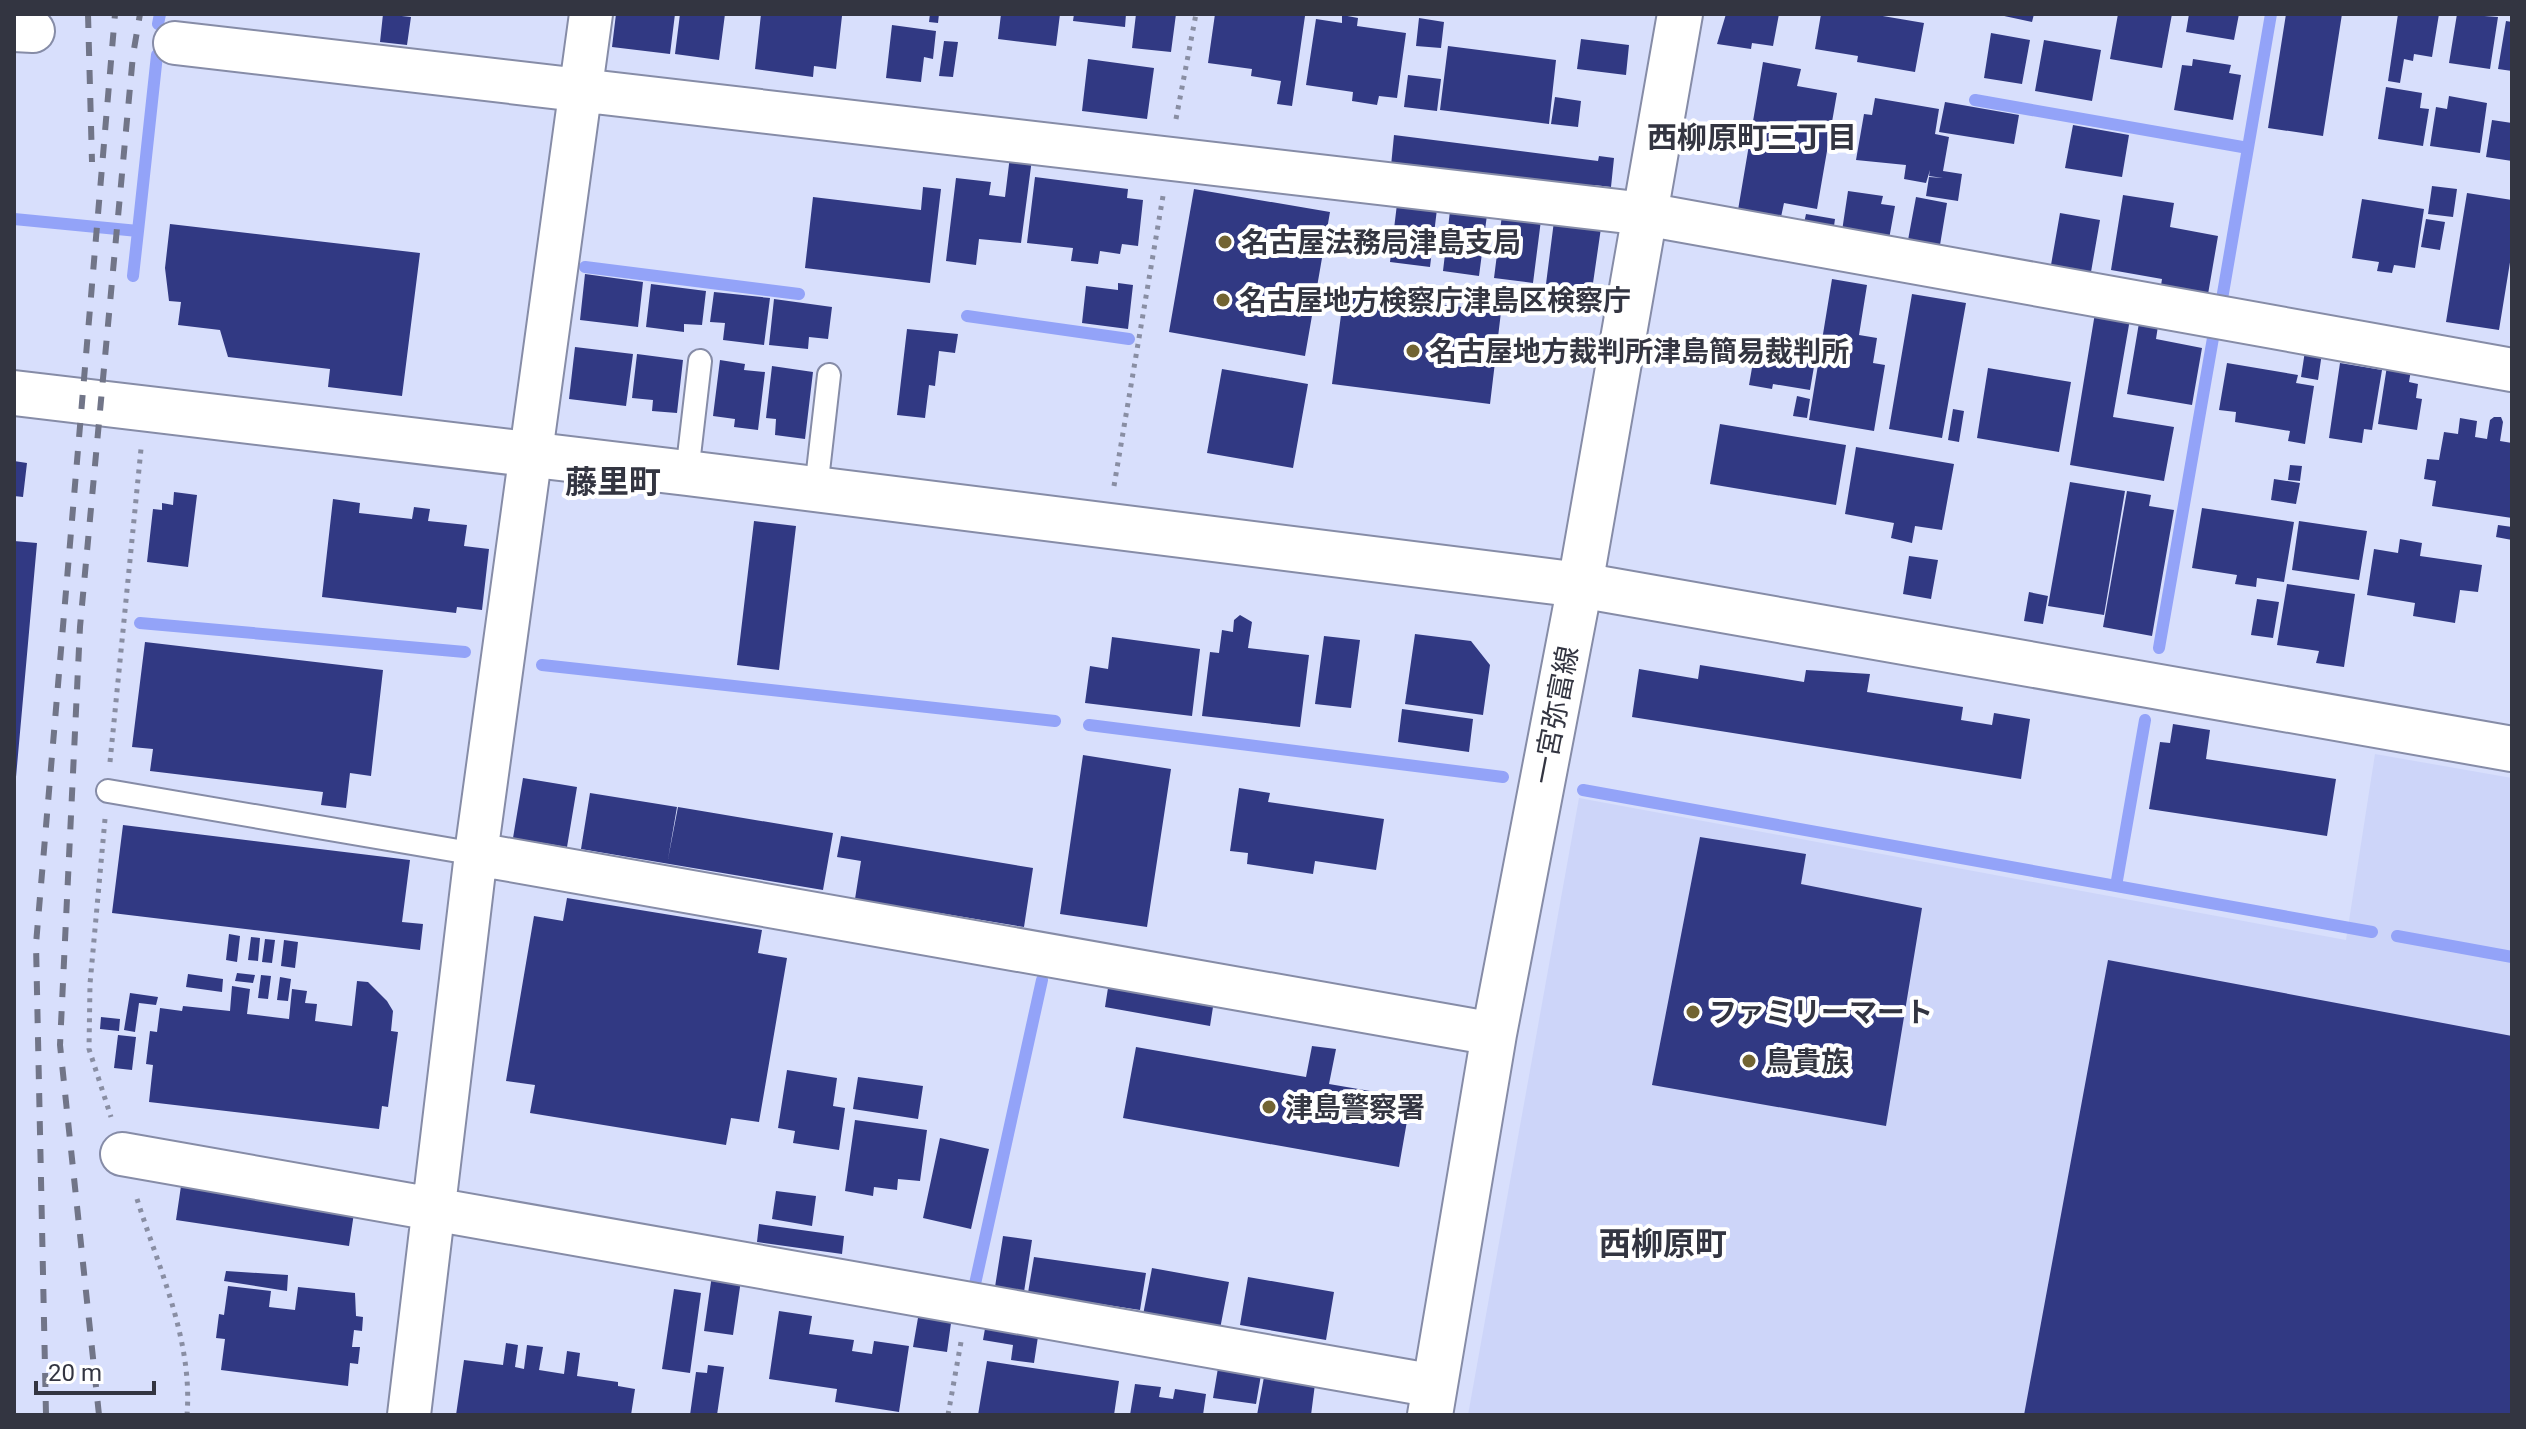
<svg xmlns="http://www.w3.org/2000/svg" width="2526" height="1429" font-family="Roboto,'Noto Sans JP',sans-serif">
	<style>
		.built { fill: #cdd5f9 }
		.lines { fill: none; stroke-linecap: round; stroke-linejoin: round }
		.stream { stroke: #93a3f8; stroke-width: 12 }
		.building { fill: #313983 }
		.service-casing { stroke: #868ca7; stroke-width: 26 }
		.minor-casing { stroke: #868ca7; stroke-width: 46 }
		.tertiary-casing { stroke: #868ca7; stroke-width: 48 }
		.secondary-casing { stroke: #868ca7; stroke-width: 48 }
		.path { stroke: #898ea3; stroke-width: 5; stroke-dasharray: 4 6; stroke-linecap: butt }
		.service { stroke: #fff; stroke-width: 22 }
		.minor { stroke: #fff; stroke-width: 42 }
		.tertiary { stroke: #fff; stroke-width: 44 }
		.secondary { stroke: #fff; stroke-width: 44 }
		.rail { stroke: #717588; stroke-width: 6; stroke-dasharray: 14 14; stroke-linecap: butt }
		.poi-dot { fill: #726432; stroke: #fff; stroke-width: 3 }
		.labels { text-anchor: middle; stroke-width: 8; stroke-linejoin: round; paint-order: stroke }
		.poi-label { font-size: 28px; font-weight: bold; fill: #333541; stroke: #fff; text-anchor: start }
		.street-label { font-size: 28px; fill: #333541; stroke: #fff }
		.neighbourhood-label { font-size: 30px; font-weight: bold; fill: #333541; stroke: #fff }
		.quarter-label { font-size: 32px; font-weight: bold; fill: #333541; stroke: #fff }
	</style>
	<rect width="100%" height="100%" fill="#d8dffc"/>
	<path class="built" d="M2375 754 2512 778V1415H1468L1579 798 2346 940Z"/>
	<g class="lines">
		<path class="stream" d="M158 24 160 14
			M1975 100 2248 148
			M14 219 138 231 133 276
			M138 231 157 55
			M585 267 799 294
			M2222 299 2271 14
			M967 316 1129 339
			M140 623 465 652
			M2159 648 2213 338
			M542 665 1055 721
			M1089 725 1503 777
			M1583 790 2372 932
			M2116 886 2145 720
			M2397 936 2512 957
			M975 1284 1042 980"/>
	</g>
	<path class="building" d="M383 14 411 17 407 45 380 42Z
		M616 14H675L670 54 612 47Z
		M680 14H725L719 60 675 54Z
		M761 14 842 16 836 69 814 66 813 77 755 69Z
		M930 14H939L938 23 929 22Z
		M1001 14H1060L1056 46 998 39Z
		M1074 14H1126L1125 27 1073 21Z
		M1136 14H1176L1171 52 1132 48Z
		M1215 14 1305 16 1292 106 1277 104 1281 81 1251 76 1252 69 1208 63Z
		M1726 14H1779L1773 46 1752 43 1751 49 1717 44Z
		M1821 14H1871L1924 23 1915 72 1857 62 1858 56 1815 49Z
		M1995 14H2034L2032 22Z
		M2118 14H2172L2162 68 2110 59Z
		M2189 14H2239L2234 40 2186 32Z
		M2286 14H2342L2323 136 2268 128Z
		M2398 14H2439L2432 57 2414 54 2413 61 2404 59 2400 83 2388 81Z
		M2457 14 2498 17 2490 69 2449 63Z
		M1342 15 1358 18 1357 26 1406 33 1397 98 1379 96 1377 105 1352 101 1353 92 1306 85 1316 19 1342 23Z
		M1419 18 1444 22 1441 48 1416 46Z
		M2506 21 2512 22V71L2498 69Z
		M892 25 936 31 933 59 924 57 921 82 886 78Z
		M1991 33 2030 40 2022 84 1984 78Z
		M1581 39 1629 45 1626 75 1577 69Z
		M2044 40 2101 50 2092 101 2035 91Z
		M944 41 958 42 953 77 939 76Z
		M1448 46 1556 60 1549 124 1440 110Z
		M1088 59 1154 68 1147 119 1082 111Z
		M2193 59 2231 65 2229 73 2241 75 2233 120 2174 110 2182 65 2192 66Z
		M1763 62 1801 69 1797 86 1837 93 1817 209 1784 203 1781 217 1738 210Z
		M1408 75 1441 79 1437 111 1404 107Z
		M2386 87 2422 93 2420 108 2429 109 2423 146 2378 139Z
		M2449 96 2487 103 2480 153 2430 146 2436 107 2447 109Z
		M1555 97 1581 101 1578 127 1551 124Z
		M1875 98 1939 109 1935 134 1949 137 1943 171 1962 174 1958 201 1926 196 1929 177 1943 178 1929 176 1930 170 1926 183 1904 179 1906 165 1856 160 1864 114 1872 115Z
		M1945 102 2019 115 2014 144 1939 132Z
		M2492 120 2512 123V161L2486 157Z
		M2073 125 2129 135 2122 177 2065 168Z
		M1394 135 1598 161 1599 156 1614 158 1611 187 1594 185 1593 191 1391 166Z
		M1010 156 1032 159 1021 243 979 239 976 265 946 261 956 178 991 182 989 195 1005 197Z
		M1035 177 1128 189 1127 198 1143 200 1138 246 1122 244 1120 254 1100 251 1098 264 1071 261 1073 248 1027 243Z
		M2432 186 2457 189 2453 217 2428 214Z
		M923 187 941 189 930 283 805 268 813 197 921 210Z
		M1194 189 1330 212 1305 356 1169 332Z
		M1848 191 1883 196 1881 204 1895 206 1889 239 1842 231Z
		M2467 193 2512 200V250L2499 330 2446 322Z
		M2123 195 2174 203 2170 227 2218 236 2207 300 2160 292 2162 279 2111 270Z
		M1916 197 1947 203 1940 245 1908 240Z
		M2362 199 2424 209 2415 268 2394 265 2392 273 2377 271 2379 262 2352 258Z
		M1397 204 1437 209 1430 267 1390 262Z
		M1450 211 1487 215 1479 276 1443 271Z
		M2060 213 2100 220 2091 272 2051 265Z
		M1806 214 1835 219 1833 233 1803 228Z
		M1502 215 1541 220 1533 283 1494 278Z
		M2426 219 2445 222 2440 250 2421 247Z
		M1554 221 1601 228 1592 290 1546 284Z
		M170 224 420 253 402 396 328 387 330 369 228 357 220 330 178 325 181 302 169 301 165 268Z
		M585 274 643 282 638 327 580 320Z
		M1832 279 1867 285 1859 335 1877 338 1873 363 1885 365 1874 431 1809 420Z
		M1118 283 1133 285 1128 329 1082 323 1086 286 1118 290Z
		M651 284 706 291 702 325 684 324V332L646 327Z
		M714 292 770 298 764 345 723 340 725 323 710 322Z
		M1344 292 1501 312 1490 404 1332 384Z
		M1912 294 1966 303 1942 438 1889 429Z
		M774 299 832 307 828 339 809 337 808 349 769 345Z
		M2095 313 2130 319 2113 417 2174 427 2164 481 2070 465Z
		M2139 323 2158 326 2156 339 2202 348 2192 405 2127 394Z
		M907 329 958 334 955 353 939 351 935 386 929 385 925 418 897 415Z
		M1757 339 1817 349 1810 390 1773 384 1772 389 1749 385Z
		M575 347 633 354 626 406 569 399Z
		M2305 351 2322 353 2318 380 2301 377Z
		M637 354 683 360 677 413 652 411 653 400 632 398Z
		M720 360 745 364 744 370 765 372 758 430 734 427 735 419 713 416Z
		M2227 363 2298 375 2296 383 2314 386 2305 444 2288 441 2290 431 2235 422 2236 412 2219 410Z
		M2340 363 2382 370 2372 430 2364 429 2362 443 2329 438Z
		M772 366 813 372 805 439 775 435 776 419 766 418Z
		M2387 366 2411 370 2409 382 2418 384 2416 398 2422 399 2417 430 2378 424Z
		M1988 368 2071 382 2059 452 1977 438Z
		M1222 369 1308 384 1293 468 1207 453Z
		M1797 396 1810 399 1807 418 1793 416Z
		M1953 409 1964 411 1959 442 1948 440Z
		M2494 417H2501L2503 422 2500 441 2512 443V518L2432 506 2436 481 2424 479 2427 459 2439 460 2444 432 2458 434 2460 418 2477 421 2475 437 2487 439 2490 420Z
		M1720 424 1846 445 1836 505 1710 484Z
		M1856 447 1954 464 1942 530 1915 526 1912 543 1891 538 1894 523 1845 514Z
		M14 461 27 463 23 497 14 496Z
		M2290 465 2302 466 2300 481 2288 480Z
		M2274 479 2300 483 2296 504 2271 500Z
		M2070 482 2125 491 2104 615 2048 606Z
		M2127 491 2151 495 2149 506 2174 510 2152 636 2103 627Z
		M174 492 197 495 188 567 147 562 153 509 162 510V503L173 505Z
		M333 499 360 503 359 513 412 519 414 507 430 509 428 521 467 525 464 546 489 549 482 610 457 607 456 613 322 597Z
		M2202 508 2294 522 2284 582 2257 578 2256 587 2235 584 2237 575 2192 568Z
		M754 521 796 526 779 670 737 665Z
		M2299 521 2367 531 2359 580 2292 570Z
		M2498 525 2512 527V540L2496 537Z
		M2400 539 2422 543 2420 556 2482 565 2478 592 2460 590 2455 623 2413 616 2415 603 2367 595 2374 549 2398 553Z
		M14 541 37 543 16 777H14Z
		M1909 556 1938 560 1931 599 1903 594Z
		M2287 584 2355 594 2344 667 2316 663 2319 651 2277 645Z
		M2029 592 2048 596 2043 624 2024 621Z
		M2257 599 2279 602 2273 638 2251 635Z
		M1240 615 1252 622 1248 648 1309 655 1300 727 1202 716 1210 652 1219 653 1222 630 1233 632 1234 620Z
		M1415 634 1471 641 1490 665 1483 715 1405 704Z
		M1324 636 1360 640 1351 708 1315 704Z
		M1112 637 1200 649 1192 716 1085 703 1090 666 1108 669Z
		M145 642 383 670 371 776 350 773 346 808 321 805 323 792 150 771 153 749 132 747Z
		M1700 665 1804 682 1806 670 1870 674 1867 692 1963 707 1961 720 1992 725 1994 713 2030 719 2021 779 1632 717 1639 669 1698 679Z
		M1402 709 1473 719 1469 752 1398 742Z
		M2173 724 2210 730 2206 759 2336 779 2327 836 2149 809 2160 742 2170 743Z
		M1083 755 1171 769 1147 927 1060 914Z
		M523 778 577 787 567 847 513 838Z
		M1239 788 1270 793 1268 802 1384 819 1376 870 1315 861 1313 874 1247 864 1248 853 1230 851Z
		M590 793 677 807 668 859 678 807 833 833 823 890 581 849Z
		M123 825 410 860 402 922 423 924 420 950 112 913Z
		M841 836 1033 868 1024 927 855 899 861 861 837 857Z
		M1700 837 1806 854 1801 884 1922 908 1886 1126 1652 1085Z
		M567 898 762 930 758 953 787 958 759 1122 731 1118 726 1145 530 1113 535 1085 506 1081 534 916 563 921Z
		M229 934 240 936 237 962 226 960Z
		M251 937 260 938 258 961 248 960Z
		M265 939 275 940 272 963 262 962Z
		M284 940 298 942 295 968 281 966Z
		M2108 960 2512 1036V1415H2024Z
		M237 973 255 975 253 983 235 981Z
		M188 974 223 979 222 992 186 987Z
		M261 975 271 976 268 999 258 998Z
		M280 977 291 979 288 1001 277 1000Z
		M357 981 368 982 387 1001 393 1011 391 1031 398 1032 388 1107 382 1106 379 1129 149 1102 153 1065 146 1064 150 1031 157 1032 160 1008 182 1011 183 1006 230 1011 232 986 250 989 247 1014 289 1019 292 989 307 991 305 1003 317 1004 315 1021 352 1026Z
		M1108 988 1213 1007 1210 1026 1105 1007Z
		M130 993 158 997 156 1005 139 1003 135 1032 124 1030Z
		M101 1017 120 1019 119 1031 100 1029Z
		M118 1035 136 1037 132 1070 114 1068Z
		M1312 1046 1336 1049 1329 1084 1411 1098 1399 1167 1123 1118 1136 1047 1306 1077Z
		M787 1070 837 1078 833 1106 845 1108 839 1150 793 1143 795 1131 778 1128Z
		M858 1077 923 1086 918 1119 853 1109Z
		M855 1120 927 1130 920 1181 898 1179 897 1190 874 1187 873 1196 845 1191Z
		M940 1138 989 1149 971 1229 923 1218Z
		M181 1186 354 1213 349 1246 176 1220Z
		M776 1191 816 1196 812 1226 772 1219Z
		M759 1224 844 1236 842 1254 757 1242Z
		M1003 1236 1032 1240 1024 1292 995 1287Z
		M1034 1257 1146 1273 1140 1310 1028 1293Z
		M1152 1268 1229 1282 1220 1329 1143 1315Z
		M226 1271 288 1275 287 1291 224 1281Z
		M712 1275 741 1280 733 1335 704 1331Z
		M1248 1277 1334 1292 1326 1340 1240 1325Z
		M228 1286 271 1291 269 1307 295 1310 298 1287 355 1293 356 1316 363 1317 362 1331 354 1330 352 1347H360L358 1364 350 1363 348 1386 221 1370 225 1339 216 1338 219 1314 224 1315Z
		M674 1289 701 1293 690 1373 662 1369Z
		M779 1311 812 1316 809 1334 854 1340 852 1351 872 1354 874 1341 909 1346 899 1412 835 1402 837 1389 769 1379Z
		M919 1312 952 1316 947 1352 913 1347Z
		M986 1323 1039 1330 1034 1363 1011 1360 1013 1345 983 1340Z
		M506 1343 518 1345 515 1367 524 1369 527 1345 543 1347 539 1370 564 1374 567 1351 580 1353 577 1376 618 1382V1386L635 1389 631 1415H456L464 1360 503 1365Z
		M987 1361 1119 1381 1114 1415H978Z
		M708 1365 724 1367 717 1415H690L696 1372 707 1373Z
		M1218 1368 1261 1375 1256 1404 1213 1398Z
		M1264 1377 1315 1384 1311 1415H1257Z
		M1135 1384 1161 1387 1159 1397 1173 1399 1175 1389 1206 1394 1203 1415H1130Z"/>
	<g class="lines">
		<g class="service-casing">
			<path id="service" d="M687 473 700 361
				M816 489 829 375
				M108 791 476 854"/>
		</g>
		<g class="minor-casing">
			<path id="minor" d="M14 30 33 31
				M175 43 1645 214 2512 370
				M476 854 1494 1034
				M122 1154 1435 1386
				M409 1415 476 854 591 14"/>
		</g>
		<g class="tertiary-casing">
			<path id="tertiary" d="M14 393 687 473 1580 585 2512 749"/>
		</g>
		<g class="secondary-casing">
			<path id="secondary" d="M1430 1415 1494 1034 1580 585 1680 14"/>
		</g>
		<path class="path" d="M1176 119 1196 14
			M1114 486 1163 196
			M110 762 141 449
			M105 819 90 984 89 1049 111 1117
			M137 1199C159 1269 193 1341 187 1415
			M948 1415 961 1342"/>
		<use href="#service" class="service"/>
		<use href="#minor" class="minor"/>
		<use href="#tertiary" class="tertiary"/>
		<use href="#secondary" class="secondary"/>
		<path class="rail" d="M88 14 92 162
			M46 1415 36 944 115 14
			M99 1415 60 1045 80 627 133 55 140 14"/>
	</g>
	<g class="poi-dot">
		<circle cx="1225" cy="242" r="8"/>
		<circle cx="1223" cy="300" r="8"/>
		<circle cx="1413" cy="351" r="8"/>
		<circle cx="1693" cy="1012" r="8"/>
		<circle cx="1749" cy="1061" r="8"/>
		<circle cx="1269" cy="1107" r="8"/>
	</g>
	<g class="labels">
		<g class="poi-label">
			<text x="1241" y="252">名古屋法務局津島支局</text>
			<text x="1239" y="310">名古屋地方検察庁津島区検察庁</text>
			<text x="1429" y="361">名古屋地方裁判所津島簡易裁判所</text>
			<text x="1709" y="1022">ファミリーマート</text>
			<text x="1765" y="1071">鳥貴族</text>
			<text x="1285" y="1117">津島警察署</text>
		</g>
		<g class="street-label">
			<text transform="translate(1555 715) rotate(-79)" y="10">一宮弥富線</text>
		</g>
		<g class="neighbourhood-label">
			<text x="1752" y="148">西柳原町三丁目</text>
		</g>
		<g class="quarter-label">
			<text x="613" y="493">藤里町</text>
			<text x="1663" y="1255">西柳原町</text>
		</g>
	</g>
	<rect width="2526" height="1429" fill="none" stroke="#333541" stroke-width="32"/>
	<path d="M36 1381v12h118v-12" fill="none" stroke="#333541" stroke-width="4"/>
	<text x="48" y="1381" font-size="24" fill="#333541" stroke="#ffffff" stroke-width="6" paint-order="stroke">20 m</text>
</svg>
